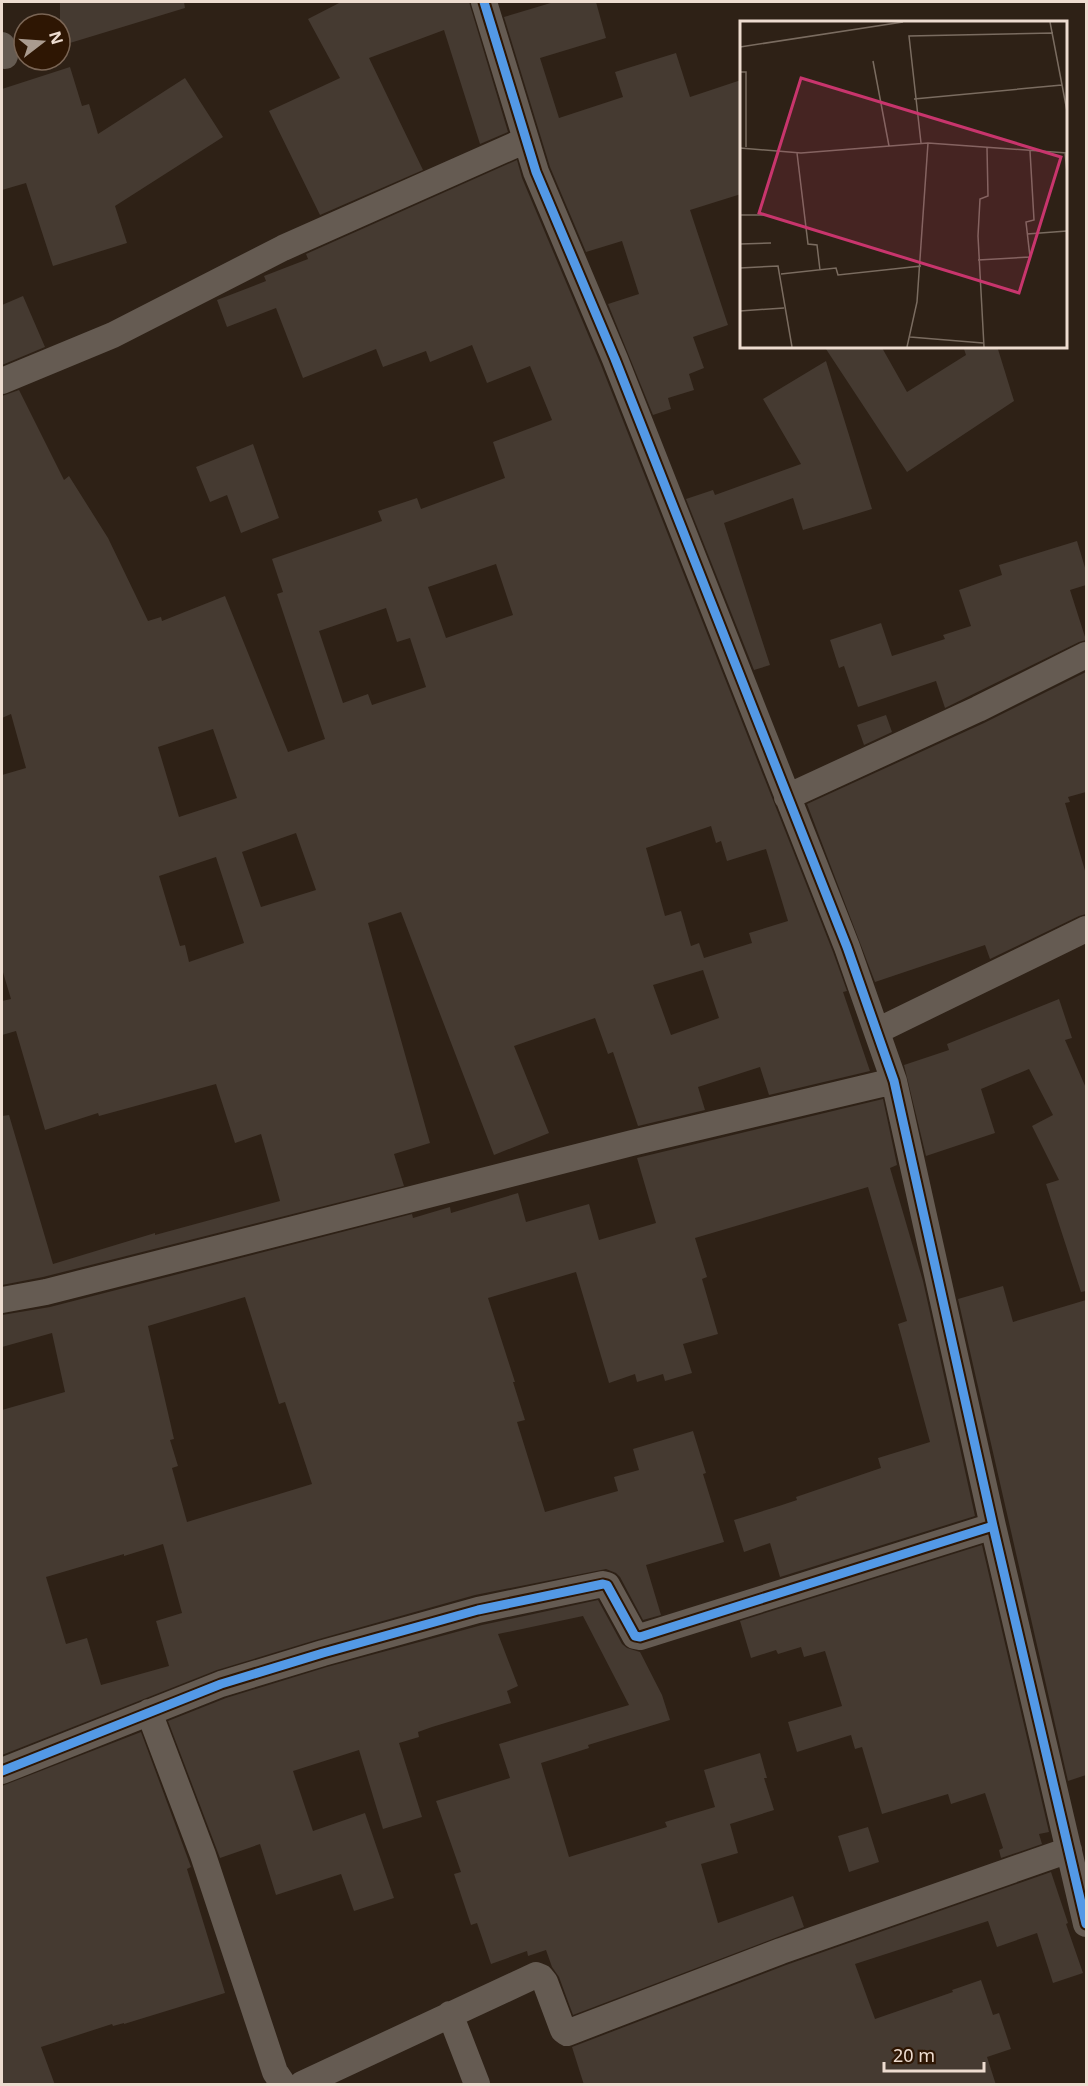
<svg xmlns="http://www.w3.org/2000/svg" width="1088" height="2086" font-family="'Noto Sans',sans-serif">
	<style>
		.building { fill: #453a31; fill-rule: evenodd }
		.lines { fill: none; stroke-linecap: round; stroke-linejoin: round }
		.street { stroke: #655b52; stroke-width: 26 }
		.cycleway-casing { stroke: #2e1603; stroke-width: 13 }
		.cycleway { stroke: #5399e6; stroke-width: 9 }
		.inset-road { fill: none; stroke: #7a6c60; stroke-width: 1.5 }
		.view { fill: #c8356d; fill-opacity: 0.15; stroke: #c8356d; stroke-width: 3 }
		.inset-edge { fill: none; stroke: #eddcd0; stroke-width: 3 }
	</style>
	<rect width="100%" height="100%" fill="#2e2116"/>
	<path class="building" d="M60 2H184L185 8 60 46Z
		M341 2H469L508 132 480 144 444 30 369 58 423 170 320 215 269 111 340 78 308 19Z
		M554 2H596L606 38 540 58 559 118 623 97 615 72 676 53 690 97 741 80V194L690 210 728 325 693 337 704 368 689 374 694 390 668 398 671 409 653 415 608 304 639 294 622 241 586 252 550 167 504 17Z
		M70 67 82 106 89 104 98 134 185 78 223 137 115 206 127 243 53 266 26 183 2 190V89Z
		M517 160 522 178 601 365 833 952 847 991 843 992 870 1071 769 1095 760 1067 698 1087 705 1110 638 1126 613 1052 608 1054 595 1018 514 1046 549 1133 494 1155 401 912 368 923 430 1143 394 1154 404 1186 43 1277 2 1285V1116L9 1115 53 1264 155 1233V1235L280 1201 261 1134 235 1143 216 1084 99 1116 98 1113 45 1130 16 1031 2 1035V1001L11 999 2 969V775L26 768 11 714 2 718V396L19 390 64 480 69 476 108 538 148 621 161 617 162 621 225 596 288 752 325 739 277 594 283 592 272 559 382 521 378 511 417 498 421 509 505 478 493 442 552 420 530 366 487 383 472 345 430 362 426 351 383 367 376 349 303 378 276 308 227 327 217 300 266 281 264 276 308 259 306 254ZM496 564 513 615 446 638 428 587ZM386 608 397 642 410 638 426 687 372 705 368 694 343 703 319 631ZM213 729 237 798 179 817 158 747ZM711 826 716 843 721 841 727 861 766 849 788 921 749 933 752 943 704 958 699 943 691 946 681 911 665 916 646 848ZM296 833 316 890 261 907 242 852ZM216 857 244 943 189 962 185 945 180 946 159 876ZM703 970 719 1018 671 1035 653 985Z
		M23 296 45 347 2 365V305Z
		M824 346H881L907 392 966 355 963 346H997L1014 401 907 472Z
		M826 361 872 509 803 530 793 498 724 523 770 665 754 670 686 499 713 490 715 495 801 464 763 399Z
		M253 444 279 518 241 533 227 495 210 502 196 467Z
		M1077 541 1086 571V585L1070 590 1086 640 1079 642 945 708 936 681 858 707 844 666 839 668 830 640 881 623 892 656 945 639 943 635 971 626 959 590 1002 575 999 565Z
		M1086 672V792L1068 797 1070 802 1065 803 1086 874V914L1079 916 990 959 985 945 875 982 807 804 984 723Z
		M886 715 892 732 864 745 857 725Z
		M1059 999 1072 1038 1065 1040 1086 1088V1291L1081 1292 1046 1184 1059 1180 1032 1126 1053 1115 1029 1069 981 1089 995 1133 926 1156 904 1065 949 1050 947 1044Z
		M883 1099 897 1165 890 1168 923 1281 975 1516 780 1577 770 1543 744 1552 734 1520 779 1506 797 1500 796 1497 881 1468 878 1458 930 1442 898 1324 907 1321 868 1187 695 1238 707 1277 702 1279 718 1334 683 1344 692 1373 665 1381 663 1374 637 1382 635 1374 609 1383 576 1272 488 1298 515 1382H513L525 1420 517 1422 545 1512 618 1491 614 1477 639 1470 633 1449 693 1431 706 1473 703 1474 724 1542 646 1565 661 1615 643 1620 620 1577 616 1573 606 1569 475 1595 319 1639 217 1670 2 1755V1410L65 1392 52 1333 2 1347V1315L50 1307 412 1214 413 1218 450 1207 451 1213 518 1193 526 1222 589 1204 599 1240 656 1223 637 1158ZM245 1297 279 1404 285 1402 312 1484 187 1522 172 1468 178 1466 170 1440 174 1439 148 1326ZM163 1544 182 1613 156 1621 169 1666 101 1685 87 1638 66 1644 46 1577 124 1554V1556Z
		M1003 1286 1013 1322 1086 1300V1775L1068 1781 958 1299Z
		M982 1545 1049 1832 1039 1834 1042 1844 1001 1858 999 1850 1003 1848 985 1793 951 1804 948 1794 882 1814 862 1747 855 1749 851 1735 797 1752 788 1722 842 1706 825 1651 804 1657 801 1647 778 1654 776 1650 751 1658 740 1621Z
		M598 1600 622 1644 627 1648 640 1652 662 1695 670 1720 588 1745 589 1748 541 1763 569 1857 667 1827 665 1822 715 1807 704 1770 760 1753 767 1778H764L774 1810 730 1824 738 1853 701 1864 718 1923 793 1896 804 1927 573 2015 559 1977 552 1967 546 1950 528 1956 527 1951 491 1964 477 1923 471 1925 454 1874 461 1872 436 1801 510 1778 499 1744 629 1705 583 1616 498 1634 518 1686 507 1691 511 1703 432 1727 418 1732 419 1737 399 1743 422 1817 383 1829 359 1750 293 1771 313 1831 365 1813 394 1898 354 1911 341 1874 276 1895 260 1844 220 1858 168 1721 226 1698 327 1667 482 1625Z
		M141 1732 191 1867 187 1869 225 1993 124 2024V2023L113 2026 112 2024 41 2047 55 2085H2V1786Z
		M868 1827 879 1862 849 1872 838 1836Z
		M1051 1872 1068 1923 1066 1924 1083 1973 1053 1983 1037 1933 997 1947 988 1921 855 1964 875 2019 953 1992 952 1990 981 1980 993 2015 999 2013 1011 2049 987 2057 996 2085H584L572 2047 786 1965Z"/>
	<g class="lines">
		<path class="street" d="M484 2 536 172 615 359 847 947 894 1081 993 1526 1086 1924
			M2 45 5 56
			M2 381 113 335 283 248 526 140
			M787 797 978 709 1086 655
			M877 1031 1086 929
			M2 1300 46 1292 632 1143 894 1081
			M149 1712 203 1855 275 2072 283 2084
			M2 1771 221 1684 323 1653 478 1610 603 1584 607 1585 635 1636 640 1637 993 1526
			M450 2014 477 2084
			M302 2084 536 1975 541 1977 545 1982 563 2030 567 2033 781 1951 1069 1850"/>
		<g class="cycleway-casing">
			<path id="cycleway" d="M484 2 536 172 615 359 847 947 894 1081 993 1526 1086 1924
				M2 1771 221 1684 323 1653 478 1610 603 1584 607 1585 635 1636 640 1637 993 1526"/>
		</g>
		<use href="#cycleway" class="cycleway"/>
	</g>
	<g transform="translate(740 21)">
		<rect width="327" height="327" fill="#2e2116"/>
		<path class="inset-road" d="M310 1 327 90M0 26 163 1M133 40 149 125M0 51H6V126M174 78 322 64M181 122 169 15 313 12M0 127 61 132 188 122 327 132M57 132 68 223 77 224 80 249M325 132 327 151M0 194H26M287 213 327 210M0 223 31 222M238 239 290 236 286 201 294 199 290 130M0 247 38 245 52 326M41 253 96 247 98 254 181 245M0 290 44 287M170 316 243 322M167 326 177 281 188 122M244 326 238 215 240 178 248 175 247 127"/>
		<path class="view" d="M61 57 321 136 279 272 19 192Z"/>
		<rect width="327" height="327" class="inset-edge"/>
	</g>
	<rect width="1088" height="2086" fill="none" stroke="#eddcd0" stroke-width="6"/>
	<g transform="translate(42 42) rotate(73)"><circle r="28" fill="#2e1603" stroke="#7a6555" stroke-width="1.5"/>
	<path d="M0-4.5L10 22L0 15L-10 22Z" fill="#aa9b8f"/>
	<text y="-9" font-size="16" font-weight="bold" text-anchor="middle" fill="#eddcd0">N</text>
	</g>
	<path d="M884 2062v9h100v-9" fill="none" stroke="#eddcd0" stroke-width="3"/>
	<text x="893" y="2062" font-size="18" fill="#eddcd0" stroke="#2e1603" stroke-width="4.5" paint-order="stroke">20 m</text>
</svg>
